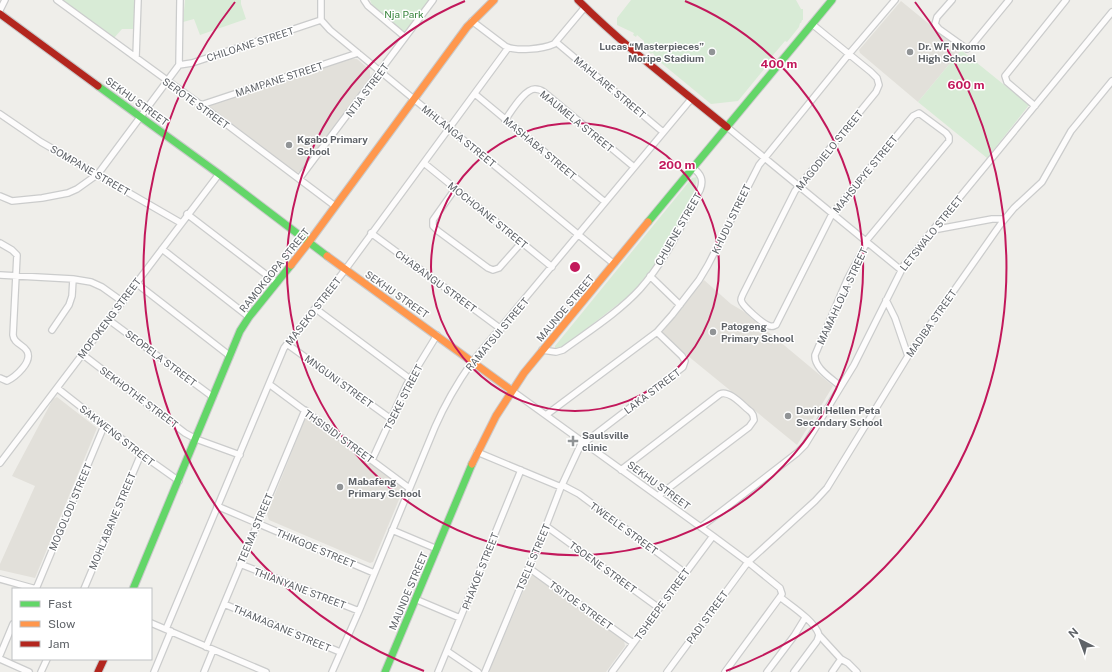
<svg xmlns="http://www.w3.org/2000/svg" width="1112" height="672" font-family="'Public Sans',sans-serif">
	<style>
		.education { fill: #e2e0da }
		.green { fill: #d8ebd6 }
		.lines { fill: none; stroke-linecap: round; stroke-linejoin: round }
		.street-casing { stroke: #cbcccc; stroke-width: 8 }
		.fast-casing { stroke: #cacacb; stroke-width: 9 }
		.slow-casing { stroke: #cacacb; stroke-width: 9 }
		.jam-casing { stroke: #cacacb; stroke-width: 9 }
		.street { stroke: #fdfcfc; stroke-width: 5.5 }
		.fast { stroke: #63d668; stroke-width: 7 }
		.slow { stroke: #ff974d; stroke-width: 7 }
		.jam { stroke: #b3261e; stroke-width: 7 }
		.ring { fill: none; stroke: #c2185b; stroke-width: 2 }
		.poi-dot { fill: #919496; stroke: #fff; stroke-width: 1.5 }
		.labels { text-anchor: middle; stroke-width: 3; stroke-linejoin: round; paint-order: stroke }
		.park-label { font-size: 10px; fill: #348238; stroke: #fff }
		.street-label { font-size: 10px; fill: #5f6368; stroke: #fff }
		.poi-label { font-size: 10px; font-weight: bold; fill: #5f6368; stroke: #fff; text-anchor: start }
		.centre { fill: #c2185b; stroke: #fff; stroke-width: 2 }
		.ring-label { font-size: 12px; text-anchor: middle; font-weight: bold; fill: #c2185b; stroke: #fff; stroke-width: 3; stroke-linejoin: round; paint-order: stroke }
	</style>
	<rect width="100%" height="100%" fill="#efeeea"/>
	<path class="education" d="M901 1 961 50 918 102 860 53 859 50Z
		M347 58 357 59 370 70V79L301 172 295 173 208 108V103Z
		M704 280 731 304 743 311 833 386 797 445 661 334Z
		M57 397 97 428 35 578 0 570V564L35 486 12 476 53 399Z
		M307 414 403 485V490L373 562 370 563 269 520 267 514Z
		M534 574 624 640 625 646 606 672H490V669L529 578Z"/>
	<path class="green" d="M63 0H136L135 29H122L114 38Z
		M185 0H241V4L246 19 200 35 194 19 183 22Z
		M370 0H428L429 1 428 4 407 32H404L372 5Z
		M631 0H796L801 9H803V20H802L801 23H800L799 27 787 42 785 41 768 61 769 63 738 101 711 104 654 57V54L652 53 651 54 645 49 644 41 637 35 636 37 633 35 634 33 617 25V18Z
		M961 50 1029 105 987 158 918 102Z
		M697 177C694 208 673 236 654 260L657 263 634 291 626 298 559 350H556L555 349V346L692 178Z"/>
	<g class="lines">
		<g class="street-casing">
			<path id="street" d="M57 0 201 105 335 206
				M321 0V20L330 30 614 264
				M364 0 368 6 405 37
				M952 0 937 17 935 24 939 29 967 49 972 45 1009 0
				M0 10 5 0
				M472 21 505 46C515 52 543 49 554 44L585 7
				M812 24 871 72 877 78 879 85 876 92 795 191 743 294C742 296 741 298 741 300 742 306 764 325 770 326 773 327 773 326 776 325L832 214 913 116 919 113 946 133 949 137V141L866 241
				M556 42 663 132
				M136 57 138 0
				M179 65 192 63 321 20
				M475 94 605 202
				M201 105 358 53
				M1035 106 1007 82 1005 76 1066 0
				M0 114 41 142 181 223
				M505 120C511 112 524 89 535 89 538 89 541 90 544 92L634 167
				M727 127 901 270
				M424 163 552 267
				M299 179 433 0
				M455 189 433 220V226L438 231 488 268 493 270 499 268 522 242
				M0 196 12 201 42 198 68 193 77 189 98 174 179 65 180 0
				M187 214 277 283
				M933 230 992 219H1004
				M371 233 501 329
				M0 243 12 250 17 255 13 335C14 344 23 344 27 351 33 362 15 377 7 381L0 378
				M162 249 249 317
				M0 275 73 279 91 282 102 287 123 302
				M650 276 680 305
				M136 283 230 356
				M886 300 895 318 908 356
				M316 309 410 379
				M109 320 213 397
				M52 330 69 305 72 296 73 279
				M287 344 391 419
				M542 350 556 352 563 350C589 331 619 312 640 289 666 260 682 224 700 190 704 180 701 174 693 168
				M82 354 185 433 196 439 240 455
				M269 384 409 488
				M840 386C831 378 814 368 815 355L847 280 867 242
				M57 388 141 454 179 481
				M511 390 713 536 748 562 780 588 782 594 780 597 725 672
				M546 415 657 332 672 315 699 280 708 265 759 165 849 54 895 0
				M584 443 683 367 685 361 682 356 657 332
				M477 452 561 487
				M372 460 407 384 437 335
				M0 463 219 174
				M621 470 720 394C730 390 743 406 751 412L753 415 754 420 749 427 658 496
				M562 485 579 494 685 573
				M217 506 374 573
				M546 526 659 608
				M701 527 797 453 805 445 854 365 904 265 1112 12
				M392 530 437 549
				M240 564 359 611
				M529 568 633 643
				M0 579 36 589 104 426
				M84 589 141 454
				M780 597C791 606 815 621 819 635L817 641 794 672
				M415 599 460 618
				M224 604 340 652
				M151 623 266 672
				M166 629 284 348 345 270 508 48
				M819 635 841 659 832 672
				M206 647 305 410
				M447 651 478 672
				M0 655 13 624
				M0 659 29 672
				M841 659 848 663 857 672
				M41 672 47 659
				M154 672 171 631
				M204 672 213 650
				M332 672 359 611 435 427C445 404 458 382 472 362L692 98
				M438 672 521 470
				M485 672 546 526 561 487 582 442
				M612 672 713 536
				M667 672 748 562 815 501 827 488 908 356 1000 225 1014 208 1042 182 1071 131 1112 81
				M767 672 794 636 805 618"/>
		</g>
		<g class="fast-casing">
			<path id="fast" d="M98 86 219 174 327 256
				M648 222 832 0
				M133 589 240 331 249 317 291 265
				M385 672 472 464"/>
		</g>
		<g class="slow-casing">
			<path id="slow" d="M327 256 511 390
				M291 265 309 242 467 27 494 0
				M472 464 496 416 524 373 648 222"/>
		</g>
		<g class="jam-casing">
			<path id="jam" d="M578 0C624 46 677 86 727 127
				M0 14 98 86
				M98 672 104 659"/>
		</g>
		<use href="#street" class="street"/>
		<use href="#fast" class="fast"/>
		<use href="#slow" class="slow"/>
		<use href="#jam" class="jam"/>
	</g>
	<g class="ring">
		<circle cx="575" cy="267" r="144"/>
		<path d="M685 1A288 288 0 1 1 465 1"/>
		<path d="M424 671A431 431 0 0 1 235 2M915 2A431 431 0 0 1 726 671"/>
	</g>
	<g class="poi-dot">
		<circle cx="712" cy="52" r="4"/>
		<circle cx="910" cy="52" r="4"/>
		<circle cx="289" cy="145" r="4"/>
		<circle cx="713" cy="332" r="4"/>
		<circle cx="788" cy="416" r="4"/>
		<path d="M571 435h4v4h4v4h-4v4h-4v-4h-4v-4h4z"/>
		<circle cx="340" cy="487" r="4"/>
	</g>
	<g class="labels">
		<g class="park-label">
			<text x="404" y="18">Nja Park</text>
		</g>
		<g class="street-label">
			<text transform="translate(250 44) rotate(-18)" y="4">CHILOANE STREET</text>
			<text transform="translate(279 79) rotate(-18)" y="4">MAMPANE STREET</text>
			<text transform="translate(610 87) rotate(40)" y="4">MAHLARE STREET</text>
			<text transform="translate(367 90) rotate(-53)" y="4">NTJA STREET</text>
			<text transform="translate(137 101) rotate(36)" y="4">SEKHU STREET</text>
			<text transform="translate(196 103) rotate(36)" y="4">SEROTE STREET</text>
			<text transform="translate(577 121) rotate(39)" y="4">MAUMELA STREET</text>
			<text transform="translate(459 136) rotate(39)" y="4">MHLANGA STREET</text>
			<text transform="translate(540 148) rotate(40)" y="4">MASHABA STREET</text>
			<text transform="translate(829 150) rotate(-51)" y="4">MAGODIELO STREET</text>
			<text transform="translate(90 170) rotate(30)" y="4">SOMPANE STREET</text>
			<text transform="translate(865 174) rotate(-51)" y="4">MAHSUPYE STREET</text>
			<text transform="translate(488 215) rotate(39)" y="4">MOCHOANE STREET</text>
			<text transform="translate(731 219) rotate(-64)" y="4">KHUDU STREET</text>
			<text transform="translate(678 229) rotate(-60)" y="4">CHUENE STREET</text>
			<text transform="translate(931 233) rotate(-51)" y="4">LETSWALO STREET</text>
			<text transform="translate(274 270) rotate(-51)" y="4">RAMOKGOPA STREET</text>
			<text transform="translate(436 281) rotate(36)" y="4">CHABANGU STREET</text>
			<text transform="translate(397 294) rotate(35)" y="4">SEKHU STREET</text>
			<text transform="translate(842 296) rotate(-65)" y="4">MAMAHLOLA STREET</text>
			<text transform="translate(565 308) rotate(-50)" y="4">MAUNDE STREET</text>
			<text transform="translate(313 311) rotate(-52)" y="4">MASEKO STREET</text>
			<text transform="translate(109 318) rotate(-53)" y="4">MOFOKENG STREET</text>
			<text transform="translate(931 323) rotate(-55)" y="4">MADIBA STREET</text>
			<text transform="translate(497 334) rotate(-50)" y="4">RAMATSUI STREET</text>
			<text transform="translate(161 358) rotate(37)" y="4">SEOPELA STREET</text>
			<text transform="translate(339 381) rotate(36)" y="4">MNGUNI STREET</text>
			<text transform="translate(652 391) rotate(-37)" y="4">LAKA STREET</text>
			<text transform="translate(139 397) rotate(37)" y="4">SEKHOTHE STREET</text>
			<text transform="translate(403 397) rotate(-63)" y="4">TSEKE STREET</text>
			<text transform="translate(117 435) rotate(38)" y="4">SAKWENG STREET</text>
			<text transform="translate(339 436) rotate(36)" y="4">THSISIDI STREET</text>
			<text transform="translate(659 485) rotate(36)" y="4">SEKHU STREET</text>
			<text transform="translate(70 507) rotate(-67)" y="4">MOGOLODI STREET</text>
			<text transform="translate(112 521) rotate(-67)" y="4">MOHLABANE STREET</text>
			<text transform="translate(255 528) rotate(-67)" y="4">TEEMA STREET</text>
			<text transform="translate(624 528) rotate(36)" y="4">TWEELE STREET</text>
			<text transform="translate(316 548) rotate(23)" y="4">THIKGOE STREET</text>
			<text transform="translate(533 557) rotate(-67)" y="4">TSELE STREET</text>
			<text transform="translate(603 567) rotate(36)" y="4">TSOENE STREET</text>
			<text transform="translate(480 571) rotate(-68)" y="4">PHAKOE STREET</text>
			<text transform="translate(300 588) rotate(21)" y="4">THIANYANE STREET</text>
			<text transform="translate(408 591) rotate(-67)" y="4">MAUNDE STREET</text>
			<text transform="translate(662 604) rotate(-54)" y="4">TSHEEPE STREET</text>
			<text transform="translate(581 605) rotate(36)" y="4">TSITOE STREET</text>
			<text transform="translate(707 617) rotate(-54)" y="4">PADI STREET</text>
			<text transform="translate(282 628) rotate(23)" y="4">THAMAGANE STREET</text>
		</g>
		<g class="poi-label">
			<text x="704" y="50" text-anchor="end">Lucas “Masterpieces”<tspan x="704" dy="12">Moripe Stadium</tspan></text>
			<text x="918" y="50">Dr. WF Nkomo<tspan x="918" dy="12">High School</tspan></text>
			<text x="297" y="143">Kgabo Primary<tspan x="297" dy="12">School</tspan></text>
			<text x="721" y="330">Patogeng<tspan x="721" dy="12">Primary School</tspan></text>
			<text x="796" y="414">David Hellen Peta<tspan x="796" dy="12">Secondary School</tspan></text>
			<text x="582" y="439">Saulsville<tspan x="582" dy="12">clinic</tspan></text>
			<text x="348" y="485">Mabafeng<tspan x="348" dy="12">Primary School</tspan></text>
		</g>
	</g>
	<circle cx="575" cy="267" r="6" class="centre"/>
	<g class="ring-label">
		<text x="779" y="68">400 m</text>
		<text x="966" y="89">600 m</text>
		<text x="677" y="169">200 m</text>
	</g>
	<rect x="12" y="588" width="140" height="72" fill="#ffffff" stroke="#bfc1c3"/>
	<rect x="20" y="601" width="20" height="6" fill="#63d668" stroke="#bfc1c3"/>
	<text x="48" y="608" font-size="12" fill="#5f6368">Fast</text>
	<rect x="20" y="621" width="20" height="6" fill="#ff974d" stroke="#bfc1c3"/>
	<text x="48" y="628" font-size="12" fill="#5f6368">Slow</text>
	<rect x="20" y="641" width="20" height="6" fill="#b3261e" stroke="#bfc1c3"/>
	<text x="48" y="648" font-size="12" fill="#5f6368">Jam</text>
	<g transform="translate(1080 640) rotate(318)" stroke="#ffffff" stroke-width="3" paint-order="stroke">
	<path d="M0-3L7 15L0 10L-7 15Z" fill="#5f6368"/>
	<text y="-6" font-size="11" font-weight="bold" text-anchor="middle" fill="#5f6368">N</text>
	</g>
</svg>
